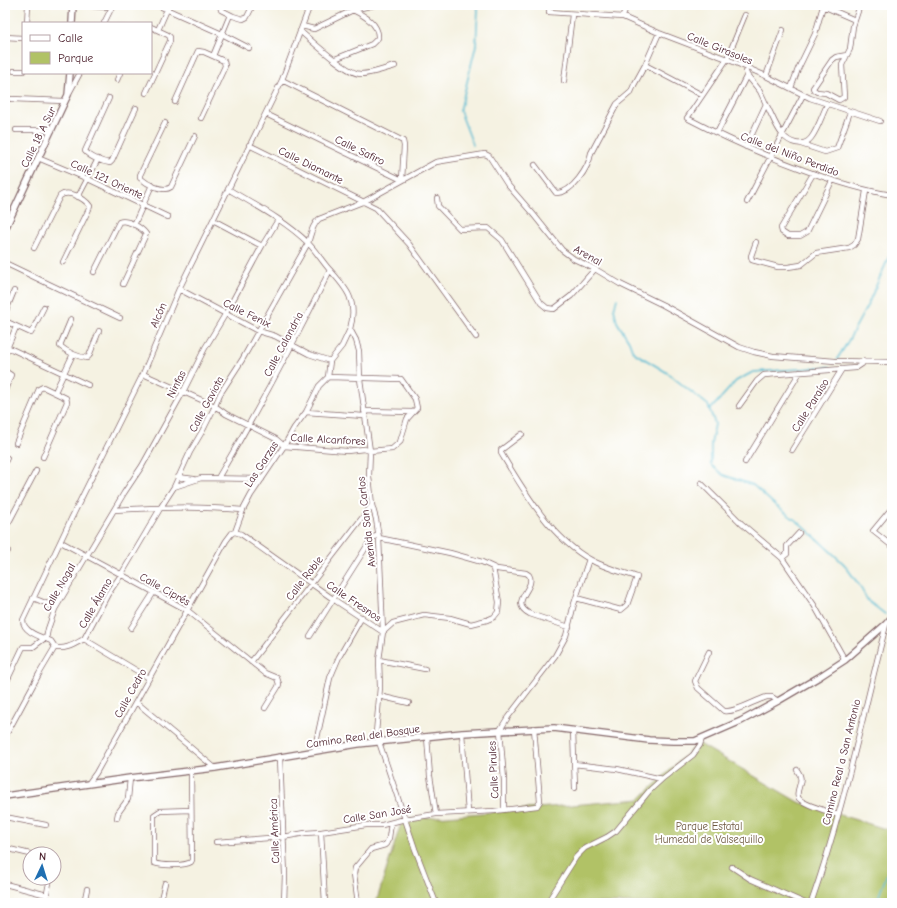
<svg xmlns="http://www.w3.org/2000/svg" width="897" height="908" font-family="'Comic Neue',sans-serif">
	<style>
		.green { fill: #b1c266; stroke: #7e7048 }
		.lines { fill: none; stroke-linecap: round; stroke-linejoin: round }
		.stream { stroke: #55bbd3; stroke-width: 1.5 }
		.minor-casing { stroke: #86696b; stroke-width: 6 }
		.tertiary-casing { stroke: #86696b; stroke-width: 8 }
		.minor { stroke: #fff; stroke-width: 4.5 }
		.tertiary { stroke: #fff; stroke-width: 5.5 }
		.labels { text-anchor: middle; stroke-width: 4; stroke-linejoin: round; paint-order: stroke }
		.street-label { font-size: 11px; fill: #4a1f2b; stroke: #fff }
		.park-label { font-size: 11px; fill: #6e5840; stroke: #fff }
	</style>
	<rect width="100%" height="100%" fill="#fff"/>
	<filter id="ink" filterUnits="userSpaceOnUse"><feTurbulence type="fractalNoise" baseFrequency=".025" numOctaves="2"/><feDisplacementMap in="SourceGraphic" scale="8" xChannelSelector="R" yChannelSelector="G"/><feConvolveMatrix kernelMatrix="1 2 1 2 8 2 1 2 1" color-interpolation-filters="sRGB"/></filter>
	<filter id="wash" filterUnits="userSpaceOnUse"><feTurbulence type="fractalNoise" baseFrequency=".012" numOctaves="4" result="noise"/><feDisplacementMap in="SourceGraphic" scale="16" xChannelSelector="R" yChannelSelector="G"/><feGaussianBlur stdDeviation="0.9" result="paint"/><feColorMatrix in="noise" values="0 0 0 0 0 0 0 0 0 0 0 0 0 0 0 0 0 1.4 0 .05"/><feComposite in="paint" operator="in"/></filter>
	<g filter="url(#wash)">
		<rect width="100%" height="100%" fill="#f5f2e2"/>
		<path class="green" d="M698 743 798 802 892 831V903H376L402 820 640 799Z"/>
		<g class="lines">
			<path class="stream" d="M473 145 460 111 476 45 478 10 477 5
				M617 299 614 309 617 322 629 341 633 352 666 372 708 405 715 424 711 444V465L723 475 753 485 775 505 802 525 844 564 859 585 868 601 885 614
				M837 359 846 345 868 304 892 250
				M710 410 736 381 753 372 830 367
				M876 903 892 861"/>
		</g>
	</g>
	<g filter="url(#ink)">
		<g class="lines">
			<g class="minor-casing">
				<path id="minor" d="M77 5 105 7
					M157 5 222 34 249 48
					M220 5 221 10 233 16 243 19 247 17 253 5
					M549 5V12L623 17 659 33 727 59 766 76 810 98 880 121
					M823 5V6L855 20
					M745 15 727 59 687 118C725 138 763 155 804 170 833 181 861 190 892 195
					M623 17 626 5
					M27 23 28 5
					M104 23 113 5
					M302 26 314 29 353 10 374 5
					M158 30 169 5
					M300 31C312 41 348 75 361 74 372 74 384 69 395 66
					M5 37 23 38
					M847 55 836 57 832 60 813 88 814 90 817 92 826 93 839 100 844 97 842 65 850 49 853 26 860 5
					M213 56 230 15
					M335 59 372 44 378 38C379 24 365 16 353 10
					M645 65 702 95
					M14 71H23
					M766 76 783 30
					M117 80 120 73
					M564 81 572 15
					M791 88 798 69 815 34 823 6
					M146 93 170 41V37L168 35 151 27
					M68 95 80 73
					M109 98 85 151C90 157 102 162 110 163L112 161 136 108
					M11 99 65 101
					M175 102 198 51 204 52 224 61 225 66 201 118
					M766 104C771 113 776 127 782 134 789 143 803 148 811 138 818 129 822 115 827 105
					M266 114 402 180 404 146 403 141 282 80
					M165 123 140 175V178C147 184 163 193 171 187L195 136
					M16 130H52
					M717 133 747 75 746 72
					M801 144 825 152 837 148 850 112
					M249 145 376 208 409 244 476 337
					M746 147 766 104 760 91 747 75
					M38 158 88 179 168 217
					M535 165 556 193C572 194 589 167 591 153L617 104 631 92 634 85 645 65 659 33
					M813 174 781 228 782 232 788 236H800L807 232 832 181
					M228 189C255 205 286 221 308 243 316 251 322 261 329 269 347 289 358 301 350 329L356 340 359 351 360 379 370 451 369 476 372 505 376 519 379 538 383 632 379 660 380 687 376 733 415 849 436 903
					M78 197 98 159
					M437 198 438 206 460 229 488 228 502 240 541 303 547 308 554 309 571 296 595 269
					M747 202C766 166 784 131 803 95
					M213 220 262 246
					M134 225 152 185
					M756 242 751 256 752 260 778 267H788L801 265 816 253 849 248 854 245 858 239 866 191
					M34 248 60 196C68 189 84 198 90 206L89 209 63 262
					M5 263 120 318
					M94 272 119 222C127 219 141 227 146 234L123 284
					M179 289 258 331 275 336 309 354 330 361
					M5 313 14 291
					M71 319 61 343 60 346C67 352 78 357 87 358L89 356 99 331
					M5 321 31 333 44 307
					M5 346 88 385
					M5 353 16 327
					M5 371 11 375 5 390
					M143 374 215 406 226 414 276 439 284 446 347 451 364 449 370 451 392 449 400 442 407 419 417 408 415 399 401 379 328 377
					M55 392 73 354
					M739 406 757 381 764 375 856 368 862 364 863 361
					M364 411 413 412
					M306 412 364 416
					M522 434 501 450V453C524 491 551 538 591 560 605 568 622 572 637 577L627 605 621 610 576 598
					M16 443 39 389 43 387 66 398 67 402 43 457
					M792 450 842 369
					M5 462 7 458
					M745 462 800 372
					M178 477 194 479
					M218 478C258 410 295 341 330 270
					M701 483 742 524 782 558 814 605 845 660
					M174 487 201 478 262 479
					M892 508 873 531 892 546
					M114 510C158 507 200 506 243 510
					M5 524 9 522 36 471
					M235 532 241 534 333 599 383 632 393 623 424 615 450 618 471 624 487 620 494 617 498 612 499 602 493 568
					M379 538 450 553 482 562 497 569 526 573 529 575C537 588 507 602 530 614L569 627
					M61 542 187 610 265 673 277 678 279 684 278 687 265 708
					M5 550 8 551
					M782 558 787 554V546L799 533
					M33 598 48 604 55 609
					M131 628 154 592
					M310 636 372 538 378 535
					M46 639C38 636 23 631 23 620L71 519 143 374 179 289 282 80 310 5
					M84 639 108 594 121 575 161 507 174 487 190 452 203 430 215 406 220 394 242 360 308 243C311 234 312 225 319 219L365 201 436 162 485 154 489 156 507 184 533 214 562 250 574 259 595 269 620 284 663 305 739 347 754 352 773 356 835 361 892 362
					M84 639 149 678
					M55 647 51 641 46 639 48 629 55 609 124 493 142 466 183 392 205 348 226 313 262 246 278 220
					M55 647C65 651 76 643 84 639
					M709 652 695 681 698 688 724 711C736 713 755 700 767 697H772L778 701
					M379 660 425 669
					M251 662 372 505
					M5 685 23 647H33L45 638
					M379 696 409 703
					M136 702 215 768
					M573 730 575 788
					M462 733 468 812
					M5 737 39 674 55 647
					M427 737 430 776 436 814
					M314 752 330 678 339 657 362 617
					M280 758 285 874 284 903
					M574 764 617 769 662 779
					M797 770C806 782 795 788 798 797 800 804 831 812 838 815
					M191 772 192 860 191 862C185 866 162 866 154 863V815L160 811 191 810
					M88 784 96 773 226 541 232 533 235 532 243 510 251 495 284 446 294 428 306 412 319 386 328 377 330 361 342 346 350 329
					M504 809V780L500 730 508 717 555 656 566 636 574 604 589 559
					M5 817 46 825
					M117 818 118 813 128 799 130 778
					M321 832 325 903
					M216 842 283 837 305 833 321 832 366 825H382L405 819 436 814 494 811 537 806 540 801 534 728
					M5 848 30 854
					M732 867 750 879 805 903
					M5 884 47 895
					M45 903 50 878
					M84 903 87 889
					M160 903 165 883
					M358 903 354 874 355 868 371 849 385 845 386 844 389 838 391 823
					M547 903 576 857 585 848 607 837 616 831 650 790 662 779 693 755 700 745 702 738
					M811 903C843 812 862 718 886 625"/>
			</g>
			<g class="tertiary-casing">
				<path id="tertiary" d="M72 23 73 5
					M5 229 65 101 68 95 70 73
					M5 796 130 778 215 768 358 744 462 733 554 728 649 740 673 741H695L741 721 778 701 819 677 845 660 886 624 892 617"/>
			</g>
			<use href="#minor" class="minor"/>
			<use href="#tertiary" class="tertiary"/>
		</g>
	</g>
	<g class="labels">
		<g class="street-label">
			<text transform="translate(720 48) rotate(22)" y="4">Calle Girasoles</text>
			<text transform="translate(38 137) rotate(-64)" y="4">Calle 18 A Sur</text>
			<text transform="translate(360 150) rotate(26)" y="4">Calle Safiro</text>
			<text transform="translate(790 154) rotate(21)" y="4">Calle del Niño Perdido</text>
			<text transform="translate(311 165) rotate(26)" y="4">Calle Diamante</text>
			<text transform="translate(107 179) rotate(25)" y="4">Calle 121 Oriente</text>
			<text transform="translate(588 255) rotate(29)" y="4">Arenal</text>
			<text transform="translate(247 313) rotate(26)" y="4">Calle Fenix</text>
			<text transform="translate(158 315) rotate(-67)" y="4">Alcón</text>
			<text transform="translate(283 344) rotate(-62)" y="4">Calle Calandria</text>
			<text transform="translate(176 384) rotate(-63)" y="4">Ninfas</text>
			<text transform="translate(206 404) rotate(-62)" y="4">Calle Gaviota</text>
			<text transform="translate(810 405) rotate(-58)" y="4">Calle Paraíso</text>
			<text transform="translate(328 439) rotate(3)" y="4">Calle Alcanfores</text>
			<text transform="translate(261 464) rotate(-57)" y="4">Las Garzas</text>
			<text transform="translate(366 522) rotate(-97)" y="4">Avenida San Carlos</text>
			<text transform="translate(304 578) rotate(-52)" y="4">Calle Roble</text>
			<text transform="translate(59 587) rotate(-60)" y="4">Calle Nogal</text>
			<text transform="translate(165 589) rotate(29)" y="4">Calle Ciprés</text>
			<text transform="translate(354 601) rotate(34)" y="4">Calle Fresnos</text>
			<text transform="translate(95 603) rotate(-60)" y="4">Calle Álamo</text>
			<text transform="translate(130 693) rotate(-61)" y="4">Calle Cedro</text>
			<text transform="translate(363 736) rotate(-8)" y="4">Camino Real del Bosque</text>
			<text transform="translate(841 762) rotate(-76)" y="4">Camino Real a San Antonio</text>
			<text transform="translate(493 770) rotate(-93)" y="4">Calle Pirules</text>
			<text transform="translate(377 814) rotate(-9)" y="4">Calle San José</text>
			<text transform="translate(274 831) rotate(-92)" y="4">Calle América</text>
		</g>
		<g class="park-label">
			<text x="709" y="830">Parque Estatal<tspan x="709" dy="13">Humedal de Valsequillo</tspan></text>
		</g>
	</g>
	<rect width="897" height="908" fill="none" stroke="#fff" stroke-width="20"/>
	<rect x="22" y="22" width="130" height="52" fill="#ffffff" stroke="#b7a5aa"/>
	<rect x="30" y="35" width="20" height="6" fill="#ffffff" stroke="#b7a5aa"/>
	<text x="58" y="42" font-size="12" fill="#4a1f2b">Calle</text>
	<rect x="30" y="52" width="20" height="12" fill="#b1c266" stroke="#b7a5aa"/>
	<text x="58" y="62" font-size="12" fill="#4a1f2b">Parque</text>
	<g transform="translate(42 866) rotate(4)"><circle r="19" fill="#ffffff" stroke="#b7a5aa"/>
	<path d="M0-3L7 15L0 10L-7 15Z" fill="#1f6fb2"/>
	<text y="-6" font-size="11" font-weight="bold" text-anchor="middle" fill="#4a1f2b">N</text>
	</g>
</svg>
